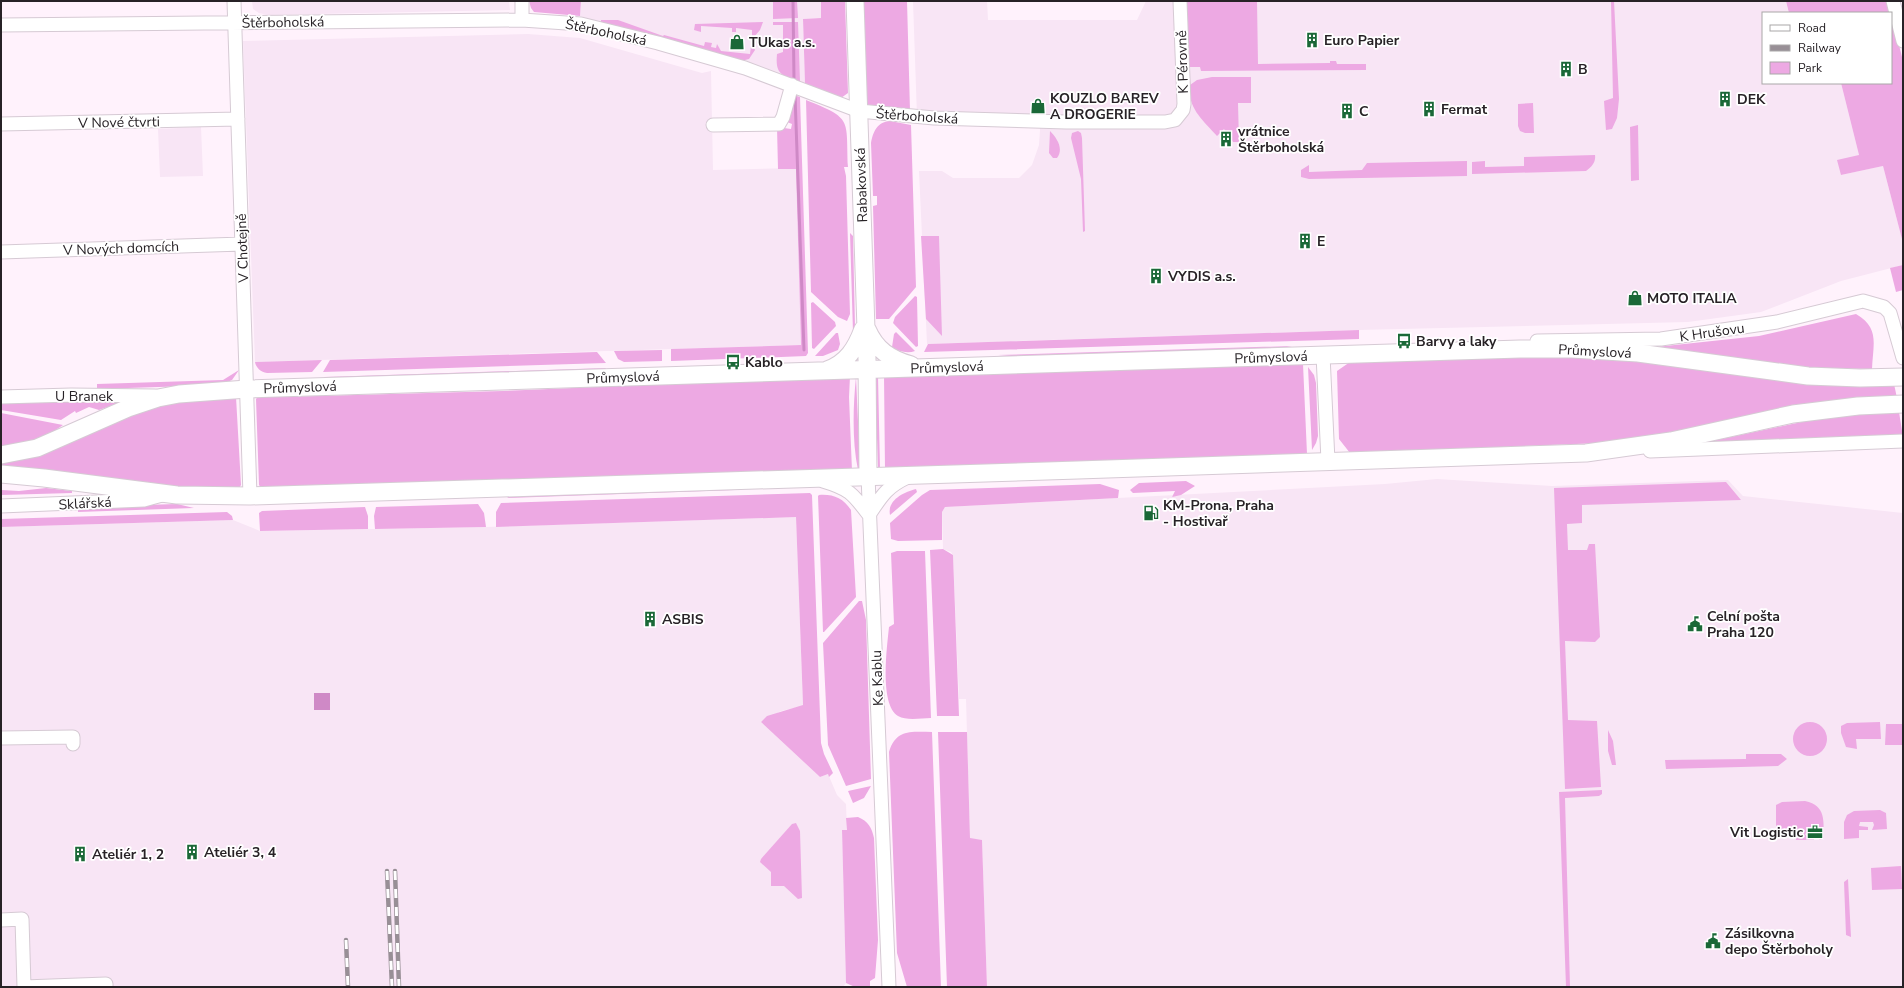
<svg xmlns="http://www.w3.org/2000/svg" width="1904" height="988" font-family="'Nunito Sans',sans-serif">
	<style>
		.built { fill: #f8e5f5 }
		.green { fill: #eda9e3 }
		.water { fill: #cf89c6 }
		.lines { fill: none; stroke-linecap: round; stroke-linejoin: round }
		.stream { stroke: #cf89c6; stroke-width: 3 }
		.minor-casing { stroke: #d6cad4; stroke-width: 15 }
		.major-casing { stroke: #d6cad4; stroke-width: 19 }
		.minor { stroke: #fff; stroke-width: 13 }
		.major { stroke: #fff; stroke-width: 17 }
		.rail-casing { stroke: #988f96; stroke-width: 4.5 }
		.rail { stroke: #fff; stroke-width: 3; stroke-dasharray: 9; stroke-linecap: butt }
		.labels { text-anchor: middle; stroke-width: 3.5; stroke-linejoin: round; paint-order: stroke }
		.street-label { font-size: 14px; fill: #272226; stroke: #fff }
		.poi-label { font-size: 14px; font-weight: bold; fill: #272226; stroke: #fff; text-anchor: start }
	</style>
	<rect width="100%" height="100%" fill="#fff2fc"/>
	<path class="built" d="M252 1H509L510 10 267 15 259 13 253 9Z
		M581 1H821V18L803 19 805 84 580 16Z
		M913 1H987L988 20H1137L1146 1H1786L1789 13H1763V83H1841L1859 155 1841 175 1883 166 1903 243V265L1841 281 1761 312 1688 322 1359 330 927 344 919 171H942L953 178H1019L1032 165 1039 145 1040 130 1039 121 917 117Z
		M528 34 580 38 702 73 711 71 713 170 796 168 801 345 255 362 243 41Z
		M201 127 203 176 160 177 158 129Z
		M1437 479 1552 486 1728 480 1743 496 1903 513V987H987L982 840 970 839 966 699H959L953 555 951 552 943 549 942 512 945 507 1385 484Z
		M796 517 803 706 781 711 761 722 820 777 828 774 837 795 846 804 847 830H842L846 983 843 987H1V527L233 520 260 531 486 527Z"/>
	<path class="green" d="M529 1H581L580 16 534 12 531 8Z
		M773 1H797L798 18 773 19Z
		M821 1H845L848 93 841 98 805 84 803 19 821 18Z
		M863 1H907L910 111 867 106Z
		M1187 1H1257L1258 64 1330 63V61H1336L1337 64H1366V70L1201 71 1200 67H1188Z
		M1611 1H1614L1619 99 1617 118 1612 129 1606 130 1604 101 1613 98Z
		M1786 1H1888L1891 13H1789Z
		M1891 13 1903 61V243L1883 166 1841 175 1837 160 1859 155 1841 83H1891Z
		M601 20H618L663 36 664 35 704 46 705 42 712 43 711 47 716 48 717 44 721 51 750 54 751 46 754 47 755 50 749 59 741 61 601 22Z
		M763 22 760 30 754 37H752V30L736 28V32H732V28L701 26V32L694 30 695 24Z
		M773 22H798L800 82C782 75 775 75 777 54L783 52V25H773Z
		M1212 77H1251V103H1238L1239 142H1233L1224 129 1217 136C1203 120 1187 108 1190 85L1197 80Z
		M794 95 800 97 808 353 806 356 671 361V349L801 345 796 169H778L777 127 791 129 792 124 787 122Z
		M806 100C853 119 846 118 848 167H844L846 176 850 314 847 321 838 317 811 292Z
		M1533 103 1534 133H1525L1520 131 1518 126V104Z
		M890 121 911 125 916 287 889 319H876L873 206 877 205V196H873L871 143C873 132 877 122 890 121Z
		M1638 125 1639 180 1631 181 1630 127Z
		M1050 131C1057 138 1064 149 1057 158H1053L1049 153Z
		M1078 131 1081 133 1082 138 1085 231 1083 232 1081 179 1071 138 1072 133Z
		M1595 155C1596 162 1592 167 1586 171L1472 174V162L1485 161V167L1524 166V157Z
		M1467 161V176L1309 179 1301 177V170L1309 165V172L1362 170 1367 163Z
		M850 233 853 236 855 327 853 332Z
		M921 236H939L942 336 926 319Z
		M1903 265V290L1896 292 1890 268Z
		M915 296 917 297 918 346 916 347 893 323 895 317Z
		M813 302 835 322 836 326 814 349 812 348 811 303Z
		M1856 314C1880 328 1873 344 1872 369L1810 368 1656 347 1759 336Z
		M1359 330V339L924 352 928 344Z
		M896 332 915 351C907 354 898 351 892 347L894 334Z
		M836 333H838L840 344 838 350 823 356H815Z
		M1292 346 1260 352 1036 358 998 355Z
		M662 350V361L624 362 618 359 614 351Z
		M597 352 606 363 323 372 330 360Z
		M1510 355 1606 357 1730 374 1894 384 1897 398 1677 434 1603 443 1350 453 1339 439 1337 371 1350 362Z
		M322 360 312 372 267 373C261 372 256 368 255 362Z
		M1301 363 1303 364 1307 454 1298 457 1288 454 885 470 884 375Z
		M1308 367 1314 375 1316 383 1318 436 1316 443 1312 450Z
		M606 368 604 371 325 379 324 377Z
		M239 370 232 380 221 385 97 389V384L223 380Z
		M850 376 849 397 852 471 313 485 262 489 259 485 256 399 260 394 279 397 503 391Z
		M878 376 880 469 878 468 875 379Z
		M856 377 860 466 858 470C852 441 853 407 856 377Z
		M236 397 241 485 239 488 186 489 1 469V462L142 409 171 401Z
		M131 399 99 410 89 407 76 413 75 411 61 420 1 410V403Z
		M1849 412H1899L1903 437 1707 442Z
		M1 413 63 425 44 438 1 448Z
		M1186 481 1195 486 1181 495 1172 497 1175 491 1133 493 1130 490 1139 483Z
		M1726 482 1741 500 1582 505V523L1567 524 1568 550H1587L1589 544H1595L1600 637 1595 642 1565 641 1568 720 1597 721 1601 787 1565 789 1554 488Z
		M1100 484 1119 490 1118 498 945 507 942 512V540L898 541 891 539 890 523 922 495 930 490Z
		M695 487 735 490 507 498 514 494Z
		M46 488 72 491V493L1 495V490L19 491Z
		M916 489 917 492 890 515C887 500 904 492 916 489Z
		M810 493 812 495 821 743 824 754 833 773 829 777 828 774 820 777 761 722 767 716 803 705 796 517 496 527V512L501 503Z
		M819 495C833 494 843 498 851 510L856 597 824 632H823L818 496Z
		M177 504 194 508 78 512V507Z
		M478 504 484 513 486 527 375 529 374 516 376 507Z
		M365 507 368 516V529L260 531 259 513 262 511Z
		M227 512 232 516 233 520 1 527V519Z
		M943 549 953 555 959 716H937L930 550Z
		M897 551H925L931 718C921 718 907 721 898 716 879 704 887 647 889 627L894 624 891 553Z
		M859 601H862L866 620 871 779 846 786 828 745 823 643Z
		M1880 722 1881 739H1856L1857 749 1846 747 1841 733V726L1847 723Z
		M1793 739a17 17 0 1 1 34 0a17 17 0 1 1-34 0Z
		M1886 724H1903V745H1885Z
		M1608 730 1613 741 1616 765H1612L1608 751Z
		M932 732 941 987H907L897 953 889 752C896 729 911 732 932 732Z
		M938 732H967L970 838 982 840 987 987H947Z
		M1746 754H1781L1787 759 1778 766 1666 769 1665 760 1746 759Z
		M871 786 864 798 853 803 848 791Z
		M1602 790V794L1599 796 1565 798 1570 987H1566L1559 792Z
		M1805 801C1827 806 1823 821 1824 839L1819 840 1821 833C1818 830 1808 831 1805 834L1807 837H1814V840H1796L1795 833 1776 834V805L1782 802Z
		M1880 810 1886 813 1887 829 1872 830 1874 825 1873 822H1860L1859 826 1868 827V830H1859V838L1844 839V822L1847 815 1854 811Z
		M858 817C868 821 872 828 874 838L878 940 875 978 870 981V987H855L846 983 842 830H847L846 818Z
		M796 823 800 831 802 898 798 899 784 886H771V872L760 862 761 859 792 824Z
		M1901 866 1902 889 1872 890 1871 868Z
		M1848 879 1851 937 1846 935 1844 882Z"/>
	<path class="water" d="M314 693H330V710H314Z"/>
	<g class="lines">
		<path class="stream" d="M793 1 794 80
			M795 95 804 350"/>
		<g class="minor-casing">
			<path id="minor" d="M234 1 250 496
				M522 1V20
				M1893 1 1903 41
				M1 25 522 20 581 24 658 43 745 68 859 111 934 118 1066 122H1165L1175 120 1183 110 1184 104 1180 1
				M1 124 238 119
				M713 125 779 124 783 117 792 85
				M1 252 242 244
				M1537 341 1661 339 1777 322 1863 301 1884 307 1890 313 1903 358
				M1323 355 1328 461
				M1 397 71 395 155 396
				M1650 451 1903 441
				M868 476 889 987
				M823 481C850 489 853 494 869 515
				M1 506 144 500 162 495
				M869 515C881 497 886 487 908 477
				M1 738 73 737V744
				M1 920 22 919 24 987
				M24 987 106 984V987"/>
		</g>
		<g class="major-casing">
			<path id="major" d="M855 1 867 359 868 476
				M867 329C876 350 890 359 911 365
				M827 370C847 363 856 348 863 329
				M1 455 37 448 128 408 158 398 179 394 247 389 1520 349H1572L1638 353 1808 376 1860 378 1903 377
				M1 474 44 478 177 495 250 496 1078 470 1586 453 1671 441 1793 414 1858 406 1903 404"/>
		</g>
		<use href="#minor" class="minor"/>
		<use href="#major" class="major"/>
		<g class="rail-casing">
			<path id="rail" d="M387 871 392 987
				M395 871 399 987
				M346 940 348 987"/>
		</g>
		<use href="#rail" class="rail"/>
	</g>
	<defs>
		<g id="building-bare" transform="scale(1.2)"><path d="M-4-6H4V6H1V3H-1V6H-4ZM-2.5-4.3h1.7v1.8h-1.7ZM.8-4.3h1.7v1.8H.8ZM-2.5-1h1.7V.8h-1.7ZM.8-1h1.7V.8H.8Z" fill="#1a6837" stroke="#fff" stroke-width="2.5" paint-order="stroke"/></g>
		<g id="shop-bare" transform="scale(1.2)"><path d="M-5-2.5h2.3a2.7 3.5 0 0 1 5.4 0H5L5.5 6h-11ZM-1.5-2.5h3a1.5 2.3 0 0 0-3 0Z" fill="#1a6837" stroke="#fff" stroke-width="2.5" paint-order="stroke"/></g>
		<g id="bus-bare" transform="scale(1.2)"><path d="M-5-6H5V4H4V6H2V4H-2V6H-4V4H-5ZM-3.5-4V0h7V-4ZM-3.5 1.2v1.5H-2V1.2ZM2 1.2v1.5H3.5V1.2Z" fill="#1a6837" stroke="#fff" stroke-width="2.5" paint-order="stroke"/></g>
		<g id="fuel-bare" transform="scale(1.2)"><path d="M-5.5-6h7V0h2V4h1.3V-2.5L3-4.5l.8-.8L6-3V5H2.5V1h-1V6h-7ZM-4.2-4.7v3.2H.2V-4.7Z" fill="#1a6837" stroke="#fff" stroke-width="2.5" paint-order="stroke"/></g>
		<g id="civic-bare" transform="scale(1.2)"><path d="M-.6-6.5H3V-4.5H.6V-3L4-1V1h2V6H-6V1h2V-1L-.6-3ZM-1.2 2.5V6h2.4V2.5Z" fill="#1a6837" stroke="#fff" stroke-width="2.5" paint-order="stroke"/></g>
		<g id="office-bare" transform="scale(1.2)"><path d="M-6-3h4V-5.5h4V-3h4V5H-6ZM-1-4.5V-3h2v-1.5ZM-6 0V1H6V0Z" fill="#1a6837" stroke="#fff" stroke-width="2.5" paint-order="stroke"/></g>
	</defs>
	<g fill-rule="evenodd">
		<use href="#building-bare" x="1312" y="40"/>
		<use href="#shop-bare" x="737" y="42"/>
		<use href="#building-bare" x="1566" y="69"/>
		<use href="#building-bare" x="1725" y="99"/>
		<use href="#shop-bare" x="1038" y="106"/>
		<use href="#building-bare" x="1429" y="109"/>
		<use href="#building-bare" x="1347" y="111"/>
		<use href="#building-bare" x="1226" y="139"/>
		<use href="#building-bare" x="1305" y="241"/>
		<use href="#building-bare" x="1156" y="276"/>
		<use href="#shop-bare" x="1635" y="298"/>
		<use href="#bus-bare" x="1404" y="341"/>
		<use href="#bus-bare" x="733" y="362"/>
		<use href="#fuel-bare" x="1151" y="513"/>
		<use href="#building-bare" x="650" y="619"/>
		<use href="#civic-bare" x="1695" y="624"/>
		<use href="#office-bare" x="1815" y="832"/>
		<use href="#building-bare" x="192" y="852"/>
		<use href="#building-bare" x="80" y="854"/>
		<use href="#civic-bare" x="1713" y="941"/>
	</g>
	<g class="labels">
		<g class="street-label">
			<text transform="translate(283 22) rotate(-1)" y="5">Štěrboholská</text>
			<text transform="translate(606 32) rotate(12)" y="5">Štěrboholská</text>
			<text transform="translate(1182 62) rotate(-92)" y="5">K Pérovně</text>
			<text transform="translate(917 116) rotate(4)" y="5">Štěrboholská</text>
			<text transform="translate(119 122) rotate(-1)" y="5">V Nové čtvrti</text>
			<text transform="translate(861 185) rotate(-92)" y="5">Rabakovská</text>
			<text transform="translate(121 248) rotate(-2)" y="5">V Nových domcích</text>
			<text transform="translate(242 248) rotate(-92)" y="5">V Chotejně</text>
			<text transform="translate(1712 332) rotate(-8)" y="5">K Hrušovu</text>
			<text transform="translate(1595 351) rotate(3)" y="5">Průmyslová</text>
			<text transform="translate(1271 357) rotate(-2)" y="5">Průmyslová</text>
			<text transform="translate(947 367) rotate(-2)" y="5">Průmyslová</text>
			<text transform="translate(623 377) rotate(-2)" y="5">Průmyslová</text>
			<text transform="translate(300 387) rotate(-2)" y="5">Průmyslová</text>
			<text x="84" y="401">U Branek</text>
			<text transform="translate(85 503) rotate(-3)" y="5">Sklářská</text>
			<text transform="translate(877 678) rotate(-92)" y="5">Ke Kablu</text>
		</g>
		<g class="poi-label">
			<text x="1324" y="45">Euro Papier</text>
			<text x="749" y="47">TUkas a.s.</text>
			<text x="1578" y="74">B</text>
			<text x="1050" y="103">KOUZLO BAREV<tspan x="1050" dy="16">A DROGERIE</tspan></text>
			<text x="1737" y="104">DEK</text>
			<text x="1441" y="114">Fermat</text>
			<text x="1359" y="116">C</text>
			<text x="1238" y="136">vrátnice<tspan x="1238" dy="16">Štěrboholská</tspan></text>
			<text x="1317" y="246">E</text>
			<text x="1168" y="281">VYDIS a.s.</text>
			<text x="1647" y="303">MOTO ITALIA</text>
			<text x="1416" y="346">Barvy a laky</text>
			<text x="745" y="367">Kablo</text>
			<text x="1163" y="510">KM-Prona, Praha<tspan x="1163" dy="16">- Hostivař</tspan></text>
			<text x="1707" y="621">Celní pošta<tspan x="1707" dy="16">Praha 120</tspan></text>
			<text x="662" y="624">ASBIS</text>
			<text x="1803" y="837" text-anchor="end">Vit Logistic</text>
			<text x="204" y="857">Ateliér 3, 4</text>
			<text x="92" y="859">Ateliér 1, 2</text>
			<text x="1725" y="938">Zásilkovna<tspan x="1725" dy="16">depo Štěrboholy</tspan></text>
		</g>
	</g>
	<rect width="1904" height="988" fill="none" stroke="#272226" stroke-width="4"/>
	<rect x="1762" y="12" width="130" height="72" fill="#ffffff" stroke="#a9a7a8"/>
	<rect x="1770" y="25" width="20" height="6" fill="#ffffff" stroke="#a9a7a8"/>
	<text x="1798" y="32" font-size="12" fill="#272226">Road</text>
	<rect x="1770" y="45" width="20" height="6" fill="#988f96" stroke="#a9a7a8"/>
	<text x="1798" y="52" font-size="12" fill="#272226">Railway</text>
	<rect x="1770" y="62" width="20" height="12" fill="#eda9e3" stroke="#a9a7a8"/>
	<text x="1798" y="72" font-size="12" fill="#272226">Park</text>
</svg>
